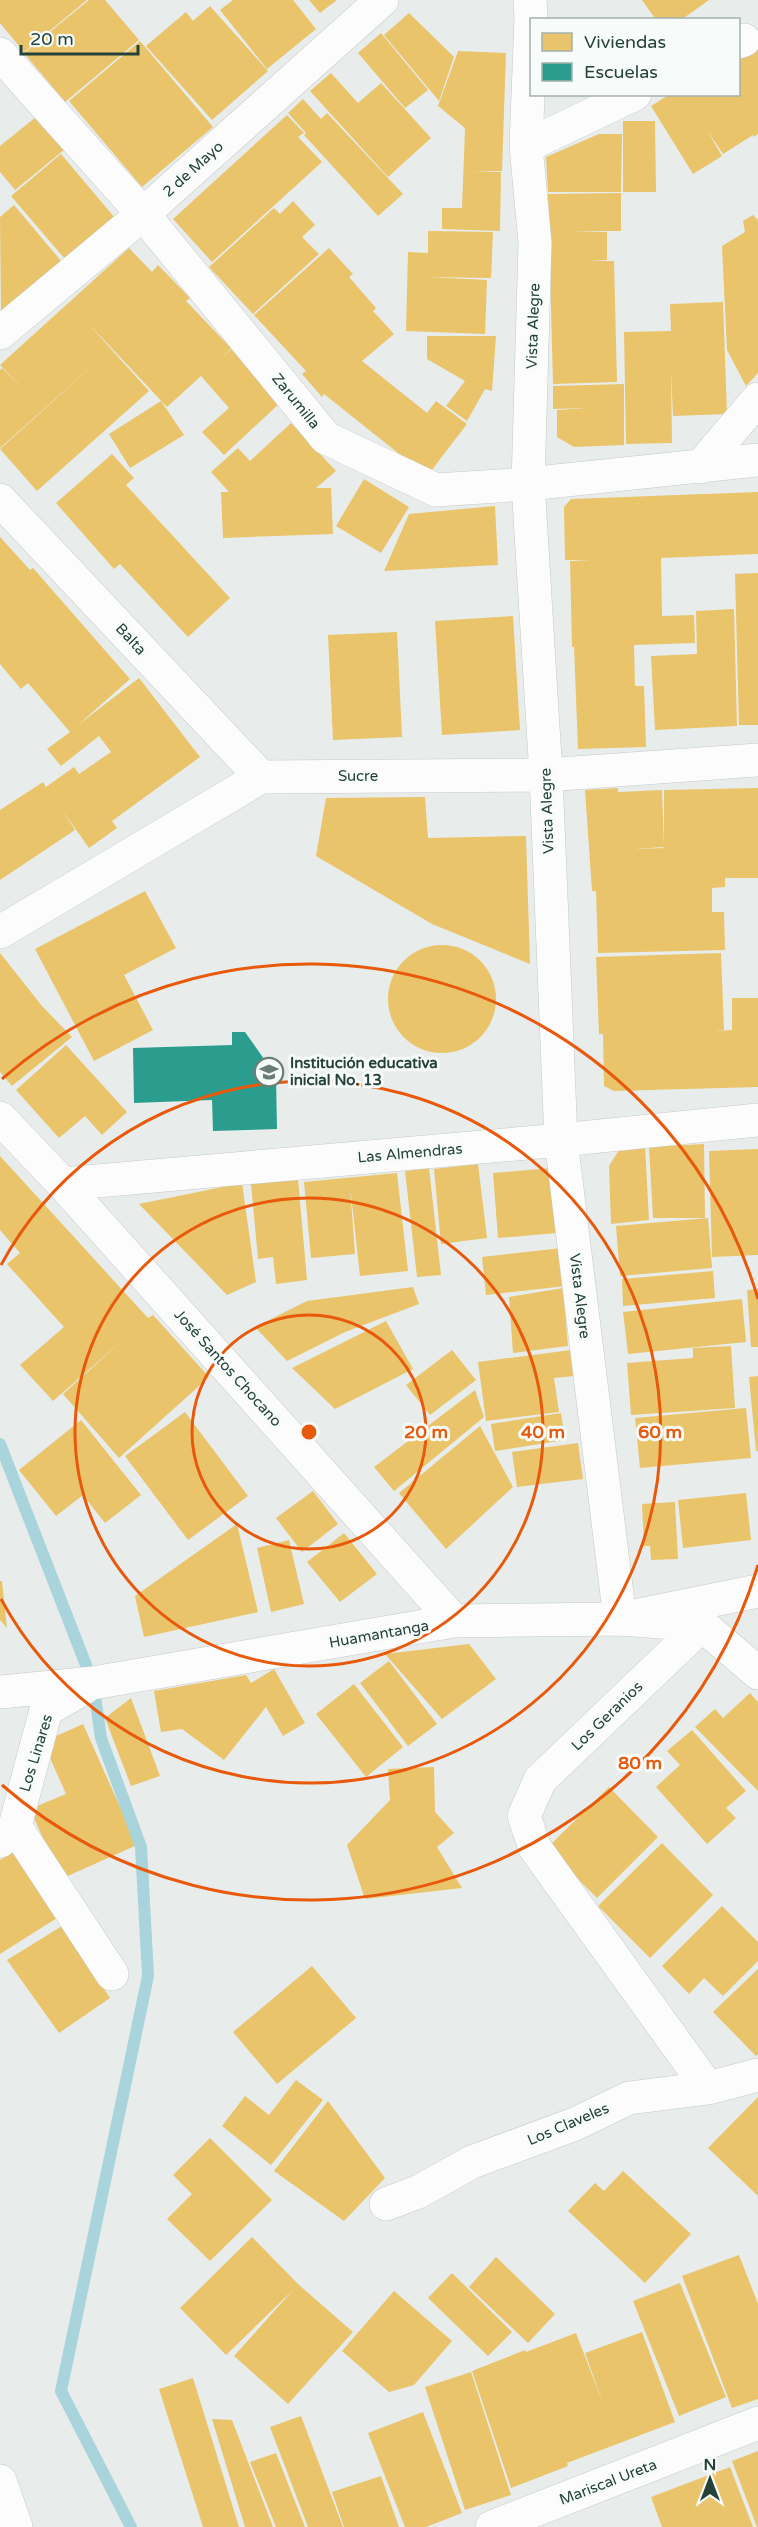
<svg xmlns="http://www.w3.org/2000/svg" width="758" height="2527" font-family="'Varela Round',sans-serif">
	<style>
		.homes { fill: #e9c46a }
		.schools { fill: #2a9d8f }
		.lines { fill: none; stroke-linecap: round; stroke-linejoin: round }
		.stream { stroke: #a9d4db; stroke-width: 12 }
		.minor-casing { stroke: #c5cac8; stroke-width: 34 }
		.minor { stroke: #fcfcfc; stroke-width: 33 }
		.ring { fill: none; stroke: #e8590c; stroke-width: 3 }
		.labels { text-anchor: middle; stroke-width: 6; stroke-linejoin: round; paint-order: stroke }
		.street-label { font-size: 15px; fill: #24423a; stroke: #f7fbf9 }
		.poi-label { font-size: 15px; font-weight: bold; fill: #24423a; stroke: #f7fbf9; text-anchor: start }
		.centre { fill: #e8590c; stroke: #f7fbf9; stroke-width: 3 }
		.ring-label { font-size: 18px; text-anchor: middle; font-weight: bold; fill: #e8590c; stroke: #f7fbf9; stroke-width: 6; stroke-linejoin: round; paint-order: stroke }
	</style>
	<rect width="100%" height="100%" fill="#e8edeb"/>
	<path class="homes" d="M0 0H87L24 52 0 23Z
		M89 0H105L139 40 65 102 24 53Z
		M233 0H293L316 29 267 69 220 10Z
		M309 0H337L320 13Z
		M642 0H709L681 20H656Z
		M210 6 268 71 212 120 146 46 186 12 193 21Z
		M409 13 454 57 439 101 384 35Z
		M381 33 428 90 405 108 358 53Z
		M140 41 213 127 142 187 69 101Z
		M758 46V134L754 137 753 135 723 154 707 130 722 156 693 174 651 106 670 94H738V59Z
		M458 51 506 53 502 171H471L501 172 500 231 442 229V208H462L465 128 438 106Z
		M331 73 358 103 381 83 431 138 388 177 310 91Z
		M303 99 321 119 327 113 403 194 378 216 304 135 306 133 288 113Z
		M287 115 304 133 298 137 322 162 212 262 173 219Z
		M36 117 64 150 15 190 0 172V146Z
		M623 121H655L656 192H623Z
		M599 134H622L621 192H548L546 157Z
		M61 154 115 218 65 259 11 196Z
		M621 193V231H571L607 232V260L586 261H614L617 382 553 384 548 194Z
		M293 201 315 225 302 237 319 254 253 314 209 267 274 208 280 214Z
		M14 205 62 262 1 312 0 217Z
		M753 215 758 220V373L746 386 727 350 722 246 745 232 743 221Z
		M428 231 493 232 491 278 427 277 487 280 485 334 406 331 408 252 428 253Z
		M129 248 152 272 158 265 190 298 186 301 231 348 222 358 231 349 280 403 224 455 202 432 229 408 201 376 167 407 86 321 111 349 0 448V370L2 368 25 391 0 365Z
		M329 248 353 274 349 277 376 308 373 311 394 334 362 361 427 413 436 401 467 424 428 475 408 461 324 394 322 397 302 374 306 371 254 315Z
		M723 302 727 414 673 416 671 372 672 443 626 444 624 332 671 331 670 304Z
		M427 336H496L492 391 485 389 467 421 446 406 465 381 427 359Z
		M111 349 149 391 37 491 0 449Z
		M624 384V445L574 447 557 437V410L586 408 553 409V386Z
		M161 401 184 435 130 468 109 434Z
		M291 423 336 471 316 488H331L333 534 223 538 221 492H229L211 472 238 448 250 461Z
		M112 454 134 478 126 485 230 598 188 637 120 564 114 569 56 503Z
		M364 479 409 507 381 553 336 526Z
		M758 492V554L661 558 662 616 694 615 695 643 634 645 635 686H644L646 747 578 749 574 647H572L570 561 591 560H565L564 507 571 499Z
		M495 506 498 565 384 571 409 514Z
		M0 537 30 570 33 568 130 679 78 725 139 678 200 757 112 821 117 828 89 848 62 810 75 830 0 880V810L43 782 46 787 74 767 79 774 111 752 99 736 61 766 47 749 70 732 28 683 21 689 0 664Z
		M758 573V725H739L735 574Z
		M734 609 737 726 655 730 651 656 697 654 696 611Z
		M513 616 520 730 442 735 435 621Z
		M397 632 402 737 333 740 328 635Z
		M618 788V792L662 790 664 847 635 849 664 848V850V790L758 788V878H725V887L712 888V912H724L725 950 598 953 596 891H592L585 790Z
		M425 797 428 838 526 836 530 964 432 924 316 856 326 798Z
		M145 891 176 948 124 975 153 1030 94 1061 35 949Z
		M388 999a54 54 0 1 1 108 0a54 54 0 1 1-108 0Z
		M0 953 42 1006 72 1037 12 1086 0 1072Z
		M721 953 724 1030 714 1031 732 1030V998H758V1087L614 1091 604 1086 603 1034H599L596 957Z
		M66 1045 127 1112 102 1135 85 1116 59 1138 16 1090Z
		M704 1144 705 1218H653L649 1147Z
		M645 1145 649 1220 611 1224 609 1166 621 1147Z
		M758 1149V1255L712 1257 709 1151Z
		M0 1156 148 1318 153 1315 209 1377 119 1458 63 1394 123 1340 53 1401 20 1365 64 1327 7 1264 20 1253 0 1230Z
		M478 1164 487 1238 441 1244 434 1169Z
		M429 1168 441 1275 417 1277 405 1171Z
		M552 1168 557 1233 498 1238 493 1173Z
		M397 1173 408 1271 360 1276 350 1186 355 1254 311 1258 304 1182Z
		M298 1179 307 1280 276 1284 273 1257 258 1259 251 1184Z
		M242 1183 256 1282 227 1295 139 1204Z
		M708 1218 712 1268 620 1276 616 1226Z
		M562 1248 566 1286 486 1295 482 1257Z
		M713 1271 715 1298 623 1306 622 1279Z
		M413 1287 419 1304 345 1332 287 1361 255 1327 307 1301Z
		M563 1288 568 1346 513 1353 509 1297Z
		M758 1289V1347H751L747 1290Z
		M742 1299 746 1342 628 1354 623 1312Z
		M386 1321 413 1369 335 1409 292 1368Z
		M731 1346 735 1408 631 1415 627 1363 693 1358V1348Z
		M452 1350 476 1380 430 1415 406 1385Z
		M571 1350 574 1376 554 1378 559 1412 486 1421 478 1362Z
		M758 1376V1451H756L749 1377Z
		M475 1390 484 1417 394 1491 374 1467Z
		M746 1408 751 1458 640 1468 635 1418Z
		M185 1412 248 1496 188 1540 125 1456Z
		M561 1413 565 1440 495 1451 491 1424Z
		M81 1420 141 1495 105 1523 83 1495 56 1516 19 1470Z
		M480 1426 513 1487 446 1549 399 1493Z
		M578 1443 583 1479 517 1487 512 1452Z
		M313 1491 338 1524 302 1552 276 1518Z
		M746 1493 751 1540 683 1548 678 1500Z
		M675 1502 678 1559 651 1560 650 1546H644L642 1504Z
		M237 1524 258 1612 144 1637 135 1596Z
		M344 1533 377 1574 340 1602 307 1562Z
		M289 1540 304 1604 271 1612 257 1548Z
		M0 1581H2L7 1628 0 1620Z
		M469 1644 496 1679 442 1719 385 1654Z
		M389 1661 437 1724 408 1746 360 1683Z
		M274 1669 305 1723 283 1736 266 1707 224 1760 182 1729 161 1732 154 1691 246 1675 251 1683Z
		M354 1684 403 1747 366 1777 316 1714Z
		M750 1693 758 1702V1791L695 1727 715 1709 723 1718Z
		M131 1698 160 1776 131 1786 105 1718Z
		M83 1724 137 1845 61 1879 30 1809 66 1794 43 1742Z
		M692 1730 746 1791 726 1808 736 1818 707 1844 656 1787 680 1765 667 1751Z
		M434 1767 435 1812 454 1833 437 1847 462 1888 365 1899 347 1845 390 1800 388 1769Z
		M609 1787 658 1837 597 1898 547 1848Z
		M662 1843 713 1895 650 1958 598 1906Z
		M15 1851 57 1918 0 1954V1860Z
		M722 1906 758 1942V1961L723 1996 704 1978 689 1994 662 1966Z
		M62 1926 110 1998 59 2033 7 1960Z
		M312 1966 356 2018 277 2084 233 2032Z
		M758 1969V2054L756 2056 713 2012Z
		M296 2080 323 2100 271 2165 222 2126 245 2096 269 2115Z
		M758 2097V2196L708 2148Z
		M328 2101 385 2178 344 2221 274 2171Z
		M210 2138 272 2200 210 2261 167 2219 192 2194 173 2175Z
		M623 2171 691 2234 645 2283 568 2211 595 2183 604 2191Z
		M252 2237 299 2285 353 2332 288 2404 234 2356 293 2290 226 2355 180 2308Z
		M739 2255 758 2304V2399L732 2408 682 2276Z
		M496 2257 555 2314 528 2343 469 2287Z
		M452 2273 512 2332 488 2356 428 2298Z
		M680 2283 726 2397 679 2416 633 2301Z
		M394 2291 452 2341 414 2385 389 2392 342 2351Z
		M642 2332 675 2422 567 2463 568 2466 511 2488 472 2371 525 2350 526 2352 576 2333 604 2406 585 2353Z
		M471 2372 511 2495 465 2510 425 2387Z
		M193 2378 239 2527H203L159 2389Z
		M423 2412 462 2513 426 2527H405L368 2433Z
		M301 2416 343 2527H308L270 2427Z
		M212 2419 232 2420 273 2527H245Z
		M758 2451V2527H757L732 2461Z
		M276 2453 305 2527H276L250 2462Z
		M730 2467 753 2527H662L651 2497Z
		M381 2476 399 2527H344L332 2492Z"/>
	<path class="schools" d="M232 1032H245L276 1076 277 1129 213 1131 212 1100 134 1103 133 1048 232 1045Z"/>
	<g class="lines">
		<path class="stream" d="M0 1444 93 1683 101 1738 141 1847 148 1976 61 2391 131 2527"/>
		<g class="minor-casing">
			<path id="minor" d="M530 0 531 18 526 146 535 243 528 484 546 775 561 1140 620 1619 702 1625 758 1673
				M738 42 744 40
				M0 54 143 214 326 438 436 490 528 484 758 460
				M526 146 635 94
				M0 333 143 214 382 0
				M700 467 758 399
				M0 500 261 777
				M0 932 261 777 546 775 758 760
				M0 1118 63 1184 454 1621
				M63 1184 561 1140 758 1120
				M702 1625 540 1780 524 1816 535 1848 708 2088
				M0 1692 93 1683 454 1621 620 1619 758 1591
				M15 1826 112 1974
				M0 1841 15 1826 46 1710 84 1688
				M386 2204 418 2192 472 2162 575 2124 629 2098 708 2088 758 2075
				M0 2481 16 2527
				M492 2527 758 2423"/>
		</g>
		<use href="#minor" class="minor"/>
	</g>
	<g class="ring">
		<circle cx="309" cy="1432" r="117"/>
		<circle cx="309" cy="1432" r="234"/>
		<path d="M1 1265A351 351 0 1 1 1 1599"/>
		<path d="M758 1565A468 468 0 0 1 2 1785M2 1079A468 468 0 0 1 758 1299"/>
	</g>
	<defs>
		<g id="school-ring" transform="scale(1.5)"><circle r="9.5" fill="#f7fbf9" stroke="#697e78" stroke-width="1.5"/><path d="M0-5L7-2L0 1L-7-2ZM-4 1L0 2.5L4 1V4Q0 6-4 4Z" fill="#697e78"/></g>
	</defs>
	<g fill-rule="evenodd">
		<use href="#school-ring" x="269" y="1072"/>
	</g>
	<g class="labels">
		<g class="street-label">
			<text transform="translate(193 169) rotate(-42)" y="5">2 de Mayo</text>
			<text transform="translate(533 326) rotate(-88)" y="5">Vista Alegre</text>
			<text transform="translate(296 401) rotate(51)" y="5">Zarumilla</text>
			<text transform="translate(131 639) rotate(47)" y="5">Balta</text>
			<text x="358" y="781">Sucre</text>
			<text transform="translate(547 811) rotate(-92)" y="5">Vista Alegre</text>
			<text transform="translate(410 1153) rotate(-5)" y="5">Las Almendras</text>
			<text transform="translate(580 1296) rotate(83)" y="5">Vista Alegre</text>
			<text transform="translate(228 1368) rotate(48)" y="5">José Santos Chocano</text>
			<text transform="translate(379 1634) rotate(-10)" y="5">Huamantanga</text>
			<text transform="translate(607 1716) rotate(-44)" y="5">Los Geranios</text>
			<text transform="translate(36 1753) rotate(-73)" y="5">Los Linares</text>
			<text transform="translate(568 2124) rotate(-23)" y="5">Los Claveles</text>
			<text transform="translate(608 2482) rotate(-21)" y="5">Mariscal Ureta</text>
		</g>
		<g class="poi-label">
			<text x="290" y="1068">Institución educativa<tspan x="290" dy="17">inicial No. 13</tspan></text>
		</g>
	</g>
	<circle cx="309" cy="1432" r="9" class="centre"/>
	<g class="ring-label">
		<text x="426" y="1438">20 m</text>
		<text x="543" y="1438">40 m</text>
		<text x="660" y="1438">60 m</text>
		<text x="640" y="1769">80 m</text>
	</g>
	<rect x="530" y="18" width="210" height="78" fill="#f7fbf9" stroke="#a3b1ad" stroke-width="1.5"/>
	<rect x="542" y="33" width="30" height="18" fill="#e9c46a" stroke="#a3b1ad" stroke-width="1.5"/>
	<text x="584" y="48" font-size="18" fill="#24423a">Viviendas</text>
	<rect x="542" y="63" width="30" height="18" fill="#2a9d8f" stroke="#a3b1ad" stroke-width="1.5"/>
	<text x="584" y="78" font-size="18" fill="#24423a">Escuelas</text>
	<g transform="translate(710 2479)" stroke="#f7fbf9" stroke-width="4.5" paint-order="stroke">
	<path d="M0-4.5L10 22L0 15L-10 22Z" fill="#24423a"/>
	<text y="-9" font-size="16" font-weight="bold" text-anchor="middle" fill="#24423a">N</text>
	</g>
	<path d="M21 45v9h117v-9" fill="none" stroke="#24423a" stroke-width="3"/>
	<text x="30" y="45" font-size="18" fill="#24423a" stroke="#f7fbf9" stroke-width="4.5" paint-order="stroke">20 m</text>
</svg>
